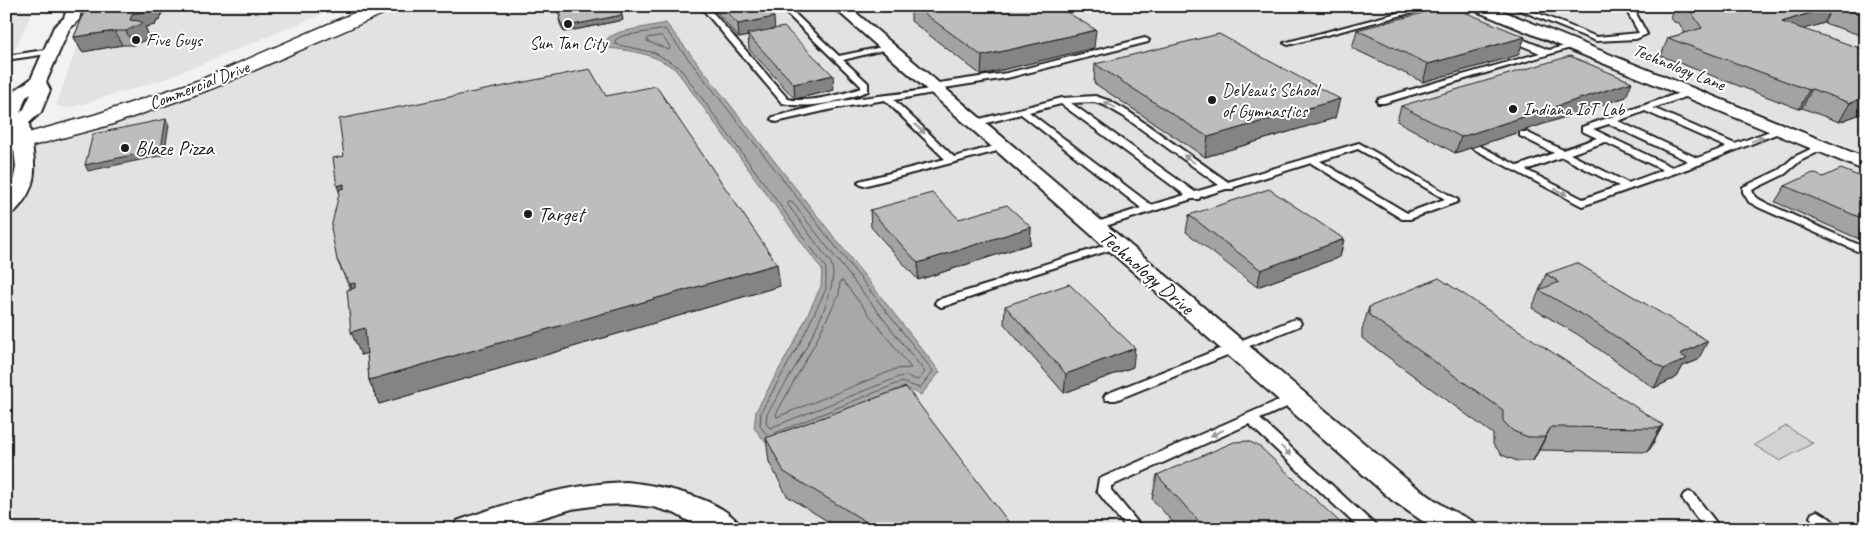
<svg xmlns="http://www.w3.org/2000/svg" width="1872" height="535" font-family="Caveat,sans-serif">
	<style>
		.built { fill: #e2e2e2 }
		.green { fill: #d2d2d2; stroke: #777 }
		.water { fill: #a8a8a8; stroke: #707070 }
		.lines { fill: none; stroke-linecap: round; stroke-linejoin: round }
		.shore { stroke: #545454; stroke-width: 1 }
		.service-casing { stroke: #1c1c1c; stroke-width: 4 }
		.minor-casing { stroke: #1c1c1c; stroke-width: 4 }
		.tertiary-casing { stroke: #1c1c1c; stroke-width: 3 }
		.service { fill: #fff; fill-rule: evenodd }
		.minor { fill: #fff; fill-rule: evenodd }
		.tertiary { fill: #fff; fill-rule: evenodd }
		.wall { fill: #a3a3a3; stroke: #1c1c1c }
		.shaded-wall { fill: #848484; stroke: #1c1c1c }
		.building { fill: #bdbdbd; stroke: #1c1c1c }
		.oneway { fill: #999 }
		.poi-dot { fill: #1c1c1c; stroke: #fff; stroke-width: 2 }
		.labels { text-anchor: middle; stroke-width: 4; stroke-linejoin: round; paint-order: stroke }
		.far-poi-label { font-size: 18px; fill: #1c1c1c; stroke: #fff; text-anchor: start }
		.far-street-label { font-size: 18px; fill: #1c1c1c; stroke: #fff }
		.poi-label { font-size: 21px; fill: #1c1c1c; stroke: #fff; text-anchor: start }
		.street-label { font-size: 21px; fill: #1c1c1c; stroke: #fff }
	</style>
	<rect width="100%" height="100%" fill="#f2f2f2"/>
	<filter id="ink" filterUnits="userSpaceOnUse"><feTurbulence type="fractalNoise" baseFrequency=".02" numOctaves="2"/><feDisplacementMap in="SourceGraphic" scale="10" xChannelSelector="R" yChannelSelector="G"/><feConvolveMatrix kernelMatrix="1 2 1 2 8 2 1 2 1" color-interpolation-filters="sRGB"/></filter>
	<g filter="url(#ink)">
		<path class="built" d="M35 6 6 67V10Z
			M91 6H342L162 80 69 108 56 106Z
			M406 6H1491L1866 156V529H6V151L268 64 341 35Z
			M1496 6H1866V154Z"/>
		<path class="green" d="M1786 426 1813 443 1780 461 1754 445Z"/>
		<path class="water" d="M666 23 940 372 921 395 903 387 766 443 754 428 756 411 797 337 821 286 822 270 676 70C652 52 631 51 602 47L609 37 620 32Z"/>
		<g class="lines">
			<path class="shore" d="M662 36 670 47 669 50 647 41 648 38Z
				M789 202H792L925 372 918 380 905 376 899 377 770 428 766 424 767 414C784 385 844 294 831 263L788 205Z
				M843 281 911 368 896 369 777 417 776 414 814 345 839 294 840 282Z
				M768 436 760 426 761 412 802 339 826 289V268L679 67 655 53 615 44V40L622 36 665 29 933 371 920 388 901 382 775 433"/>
			<g class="service-casing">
				<path id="service" d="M700 6H707L788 99 793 100C817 101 839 95 861 88V86L779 6H787L839 56 887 46 891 48 843 60 868 83V91C841 101 811 110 782 103Z
					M1424 6H1437L1288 45 1284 43Z
					M1510 6H1520L1597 37 1639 33 1624 6H1632L1647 34 1636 39 1596 41Z
					M1506 35H1512L1549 50 1573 44 1577 46 1384 103H1378L1377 101 1378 99 1540 53 1506 39Z
					M1145 38 1149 40 1148 42 1007 78 938 89V92L894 100 954 157 1002 144 1007 147 1005 149 863 186 858 183 859 181 945 159 885 100 837 108 776 122 771 119 773 117C794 112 816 106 837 102 868 96 898 95 929 89V85L932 84 1007 73Z
					M51 49 55 51 54 53 6 60V56Z
					M1688 90 1692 93 1691 95 1653 108 1735 144 1778 128 1781 127 1786 130 1701 164 1582 206 1472 148 1474 146H1480L1518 166 1554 153 1520 136V132H1526L1563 150 1597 138 1582 131V127ZM1645 111 1726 147 1697 158 1618 121ZM1609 124 1688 161 1672 167 1593 129ZM1605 142 1663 170 1628 183 1570 154ZM1562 157 1619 186 1583 199 1526 170Z
					M1095 96 1110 101 1129 112 1228 182 1359 143 1458 200 1457 202 1410 219H1402L1311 163 1234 187 1233 189H1226L1200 197 1199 199H1192L1099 228H1091L1090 226 1091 224 1141 208 1021 114 975 126 970 123 972 121 1062 98ZM1094 102 1104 105 1123 116 1219 185 1195 192 1071 103ZM1061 104 1185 195 1151 205 1029 112ZM1358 149 1445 199 1407 213 1320 161Z
					M1821 144 1824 145V149L1800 161 1785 174 1752 190C1754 198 1761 200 1768 204L1866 248V255L1760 208 1749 202 1743 192V187L1779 170 1794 157Z
					M1116 242 1121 245 1120 247 1015 280 1001 287 945 306 941 307 935 303 937 300 993 283 1007 276Z
					M1295 319 1299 320 1301 323 1299 326 1116 400H1106L1104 397 1106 394Z
					M1293 394 1298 396 1300 399 1298 402 1260 419 1375 525 1377 529H1360L1249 424 1111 486V490L1143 529H1127L1097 491 1099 479Z
					M1689 492 1694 494 1721 529H1705L1682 498 1684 494Z
					M1817 511C1825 514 1835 521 1839 529H1821L1810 517 1812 513Z"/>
			</g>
			<g class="minor-casing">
				<path id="minor" d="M68 6H82L79 20 69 29 46 82 50 90 41 112 29 123C32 152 42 178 22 203 17 210 14 213 6 215V196L12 187 16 167 11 124 6 122V103L10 94 31 79 54 27 64 18ZM31 94 24 109 20 113 26 97Z
					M832 6H848L1412 484 1445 507 1472 521 1476 529H1434L1392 500Z
					M1469 6H1490L1866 158V171L1471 9Z
					M626 482C658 485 726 498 742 529H703L674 513 653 507 626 504 599 505 572 509 503 529H453L457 521C513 501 567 484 626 482Z"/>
			</g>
			<g class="tertiary-casing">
				<path id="tertiary" d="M370 6H395L392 10 214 88 110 125 6 153V139L94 115 200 80Z"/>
			</g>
			<use href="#service" class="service"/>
			<use href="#minor" class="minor"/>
			<use href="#tertiary" class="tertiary"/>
		</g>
		<path class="wall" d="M87 6H161L163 10 160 20 157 21 155 25 145 27 150 38 133 45H122L82 52 74 37Z
			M551 6H616L623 20 564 32 560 24 559 18 560 17 555 8H552Z
			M711 6H763L775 29 834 90 795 99 749 49 748 36 739 38Z
			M911 6H1057L1094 48 981 75 911 21Z
			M1276 6H1296L1283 9Z
			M1676 6H1866V37L1824 23 1804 29 1866 112 1839 122 1802 108 1799 109 1661 56 1668 38 1685 33 1679 23 1674 22 1671 18Z
			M1357 30 1525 37 1518 55 1423 82 1352 48Z
			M1095 64 1335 118 1205 157 1094 83Z
			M606 96 780 286 379 404 369 380 367 353 361 355 350 289 337 260Z
			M1626 97 1455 153 1397 121 1401 106Z
			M1823 177 1866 179V242L1775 202 1785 186Z
			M870 210 1031 227 1030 244 918 280 871 227Z
			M1189 215 1344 239 1340 257 1257 287 1186 232Z
			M1546 274 1698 360 1683 366 1677 377 1654 388 1577 334 1532 308Z
			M1005 306 1133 367 1064 393 1004 324Z
			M1369 307 1663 425 1650 449 1647 452 1539 450 1533 461H1517L1502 455 1493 444V434L1362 338V330Z
			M766 438 1013 528V529H840L787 496 769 462Z
			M1157 475 1347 529H1179L1152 499Z"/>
		<path class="shaded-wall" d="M6 6 10 13 6 21Z
			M154 6H161L163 10 160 20 157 21 155 25 145 27 150 38 133 45 126 31 132 14 150 7Z
			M1284 6H1296L1283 9Z
			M1833 6 1824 23 1773 39 1782 22Z
			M622 15 623 20 564 32 563 27Z
			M774 17 775 31 747 34 748 36 739 38 738 24Z
			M1096 30 1094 48 981 75 982 56Z
			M115 31 122 45 82 52 74 37Z
			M1525 37 1518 55 1423 82 1428 64Z
			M833 75 834 90 795 99 794 84Z
			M1632 82 1626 97 1455 153 1461 137Z
			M1812 89 1802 108 1799 109 1809 90Z
			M1866 97V112L1839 122 1850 103Z
			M1340 99 1335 118 1205 157 1208 137Z
			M166 119 169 125 164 155 88 171 85 165Z
			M344 184 345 206 337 186Z
			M1031 227 1030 244 918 280V263Z
			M1344 239 1340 257 1257 287 1261 270Z
			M777 264 780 286 379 404 369 380Z
			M355 283 359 306 350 284Z
			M365 328 374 351 361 355 351 332Z
			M1708 341 1698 360 1683 366 1677 377 1654 388 1664 369 1680 354Z
			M1135 348 1133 367 1064 393 1066 374Z
			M1663 425 1650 449 1647 452 1660 428Z
			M1551 427 1539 450 1533 461 1545 437Z"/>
		<path class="building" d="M87 6H154L150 7 149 11 132 14 130 20 139 21 143 23 126 31H115L74 37Z
			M555 6H616L622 15 563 27 559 18 561 16Z
			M721 6H763L774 17 738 24Z
			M914 6H1057L1096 30 982 56Z
			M1450 6 1525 37 1428 64 1357 30Z
			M1687 6H1831L1782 22 1866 50V97L1850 103 1812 89 1809 90 1668 38 1702 28Z
			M1834 6H1866V16Z
			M784 27 833 75 794 84 747 34Z
			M1219 34 1340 99 1208 137 1095 64Z
			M1570 56 1632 82 1461 137 1401 106Z
			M590 69 606 96 656 86 777 264 369 380 365 328 351 332 347 290 355 288V283L350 284 337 260 331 228 340 189 344 188V184L337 186 333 158 344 156 339 119Z
			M166 119 161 149 85 165 93 134Z
			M1841 169 1866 179V220L1785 186 1813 173 1823 177Z
			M1269 189 1344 239 1261 270 1189 215Z
			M932 193 959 219 1007 205 1031 227 918 263 870 210Z
			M1577 263 1708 341 1680 354 1687 359 1664 369 1585 316 1539 290 1559 282 1546 274Z
			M1439 278 1663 425 1660 428 1551 427 1545 437H1528L1513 431 1503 421V410L1369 315V307Z
			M1069 284 1135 348 1066 374 1005 306Z
			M906 387 1013 528 1011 529H878L784 472 766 438Z
			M1248 441 1259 446 1347 529H1206L1157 475 1234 442Z"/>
		<defs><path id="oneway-solid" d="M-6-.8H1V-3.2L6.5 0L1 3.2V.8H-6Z" transform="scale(1.25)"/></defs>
		<g class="oneway">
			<use href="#oneway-solid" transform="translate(1110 105) rotate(-153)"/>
			<use href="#oneway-solid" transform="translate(920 129) rotate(43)"/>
			<use href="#oneway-solid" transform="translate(1758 139) rotate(-20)"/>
			<use href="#oneway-solid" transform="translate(1189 159) rotate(-145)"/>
			<use href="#oneway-solid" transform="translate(1561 192) rotate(28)"/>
			<use href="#oneway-solid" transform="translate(1217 433) rotate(156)"/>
			<use href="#oneway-solid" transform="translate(1286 451) rotate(43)"/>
		</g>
	</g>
	<g class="poi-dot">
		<circle cx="568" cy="24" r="5"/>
		<circle cx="136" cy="40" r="5"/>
		<circle cx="1212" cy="100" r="5"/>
		<circle cx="1513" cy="109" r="5"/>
		<circle cx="125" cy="148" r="5"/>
		<circle cx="528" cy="214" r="5"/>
	</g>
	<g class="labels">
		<g class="far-poi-label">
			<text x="146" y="46">Five Guys</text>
			<text x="568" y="49" text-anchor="middle">Sun Tan City</text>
			<text x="1222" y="96">DeVeau's School<tspan x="1222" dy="21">of Gymnastics</tspan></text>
			<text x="1523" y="115">Indiana IoT Lab</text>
		</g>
		<g class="far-street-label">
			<text transform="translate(1679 67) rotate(22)" y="6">Technology Lane</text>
			<text transform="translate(199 85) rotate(-21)" y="6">Commercial Drive</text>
		</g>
		<g class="poi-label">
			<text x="135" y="155">Blaze Pizza</text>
			<text x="538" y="221">Target</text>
		</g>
		<g class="street-label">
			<text transform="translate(1147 272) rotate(41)" y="7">Technology Drive</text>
		</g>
	</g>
	<rect width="1872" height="535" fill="none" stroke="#fff" stroke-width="25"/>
	<rect x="12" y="12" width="1847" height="510" fill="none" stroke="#1c1c1c" stroke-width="2" filter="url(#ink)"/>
</svg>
